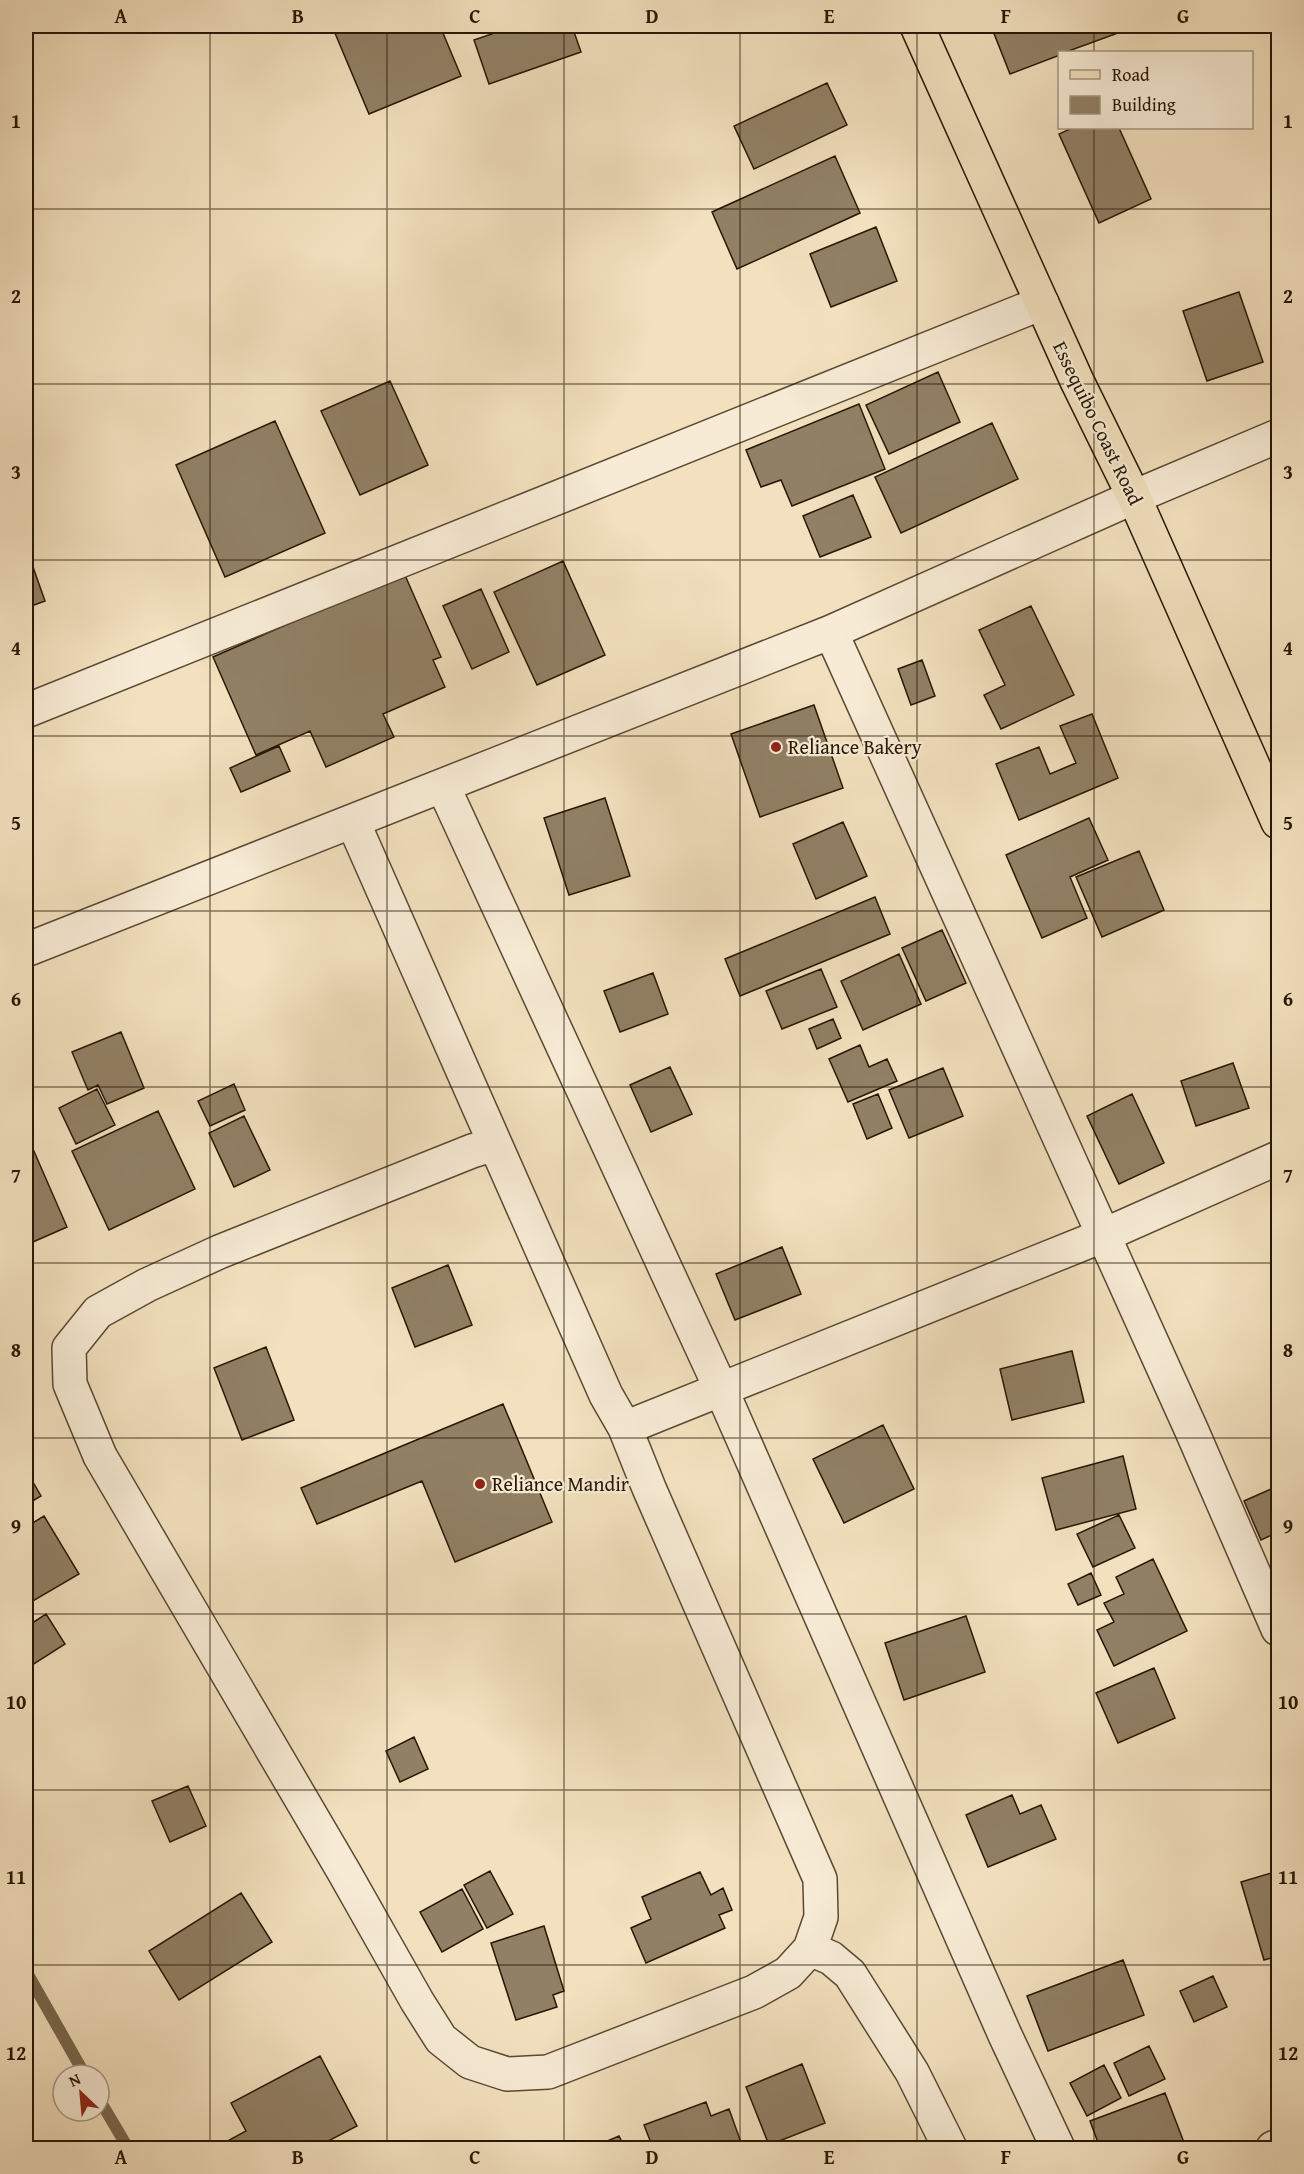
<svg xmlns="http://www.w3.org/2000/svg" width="1304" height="2174" font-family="'Gentium Book Plus',serif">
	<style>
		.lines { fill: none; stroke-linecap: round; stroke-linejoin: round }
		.stream { stroke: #77674e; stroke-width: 12 }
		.building { fill: #918065; stroke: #271704; stroke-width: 1.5 }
		.minor-casing { stroke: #5a4932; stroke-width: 36 }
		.primary-casing { stroke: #271704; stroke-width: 36 }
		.minor { stroke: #f7ebd5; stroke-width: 33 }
		.primary { stroke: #f2e0be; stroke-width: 33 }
		.grid { fill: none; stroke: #271704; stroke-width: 1.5; stroke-opacity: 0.55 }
		.poi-dot { fill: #8f2418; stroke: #f7ebd5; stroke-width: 2 }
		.labels { text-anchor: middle; stroke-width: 4.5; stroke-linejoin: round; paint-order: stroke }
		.street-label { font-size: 20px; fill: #271704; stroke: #f7ebd5 }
		.poi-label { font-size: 20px; fill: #271704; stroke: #f7ebd5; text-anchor: start }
		.neatline { fill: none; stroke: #271704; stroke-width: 2 }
		.grid-label { font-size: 20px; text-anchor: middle; font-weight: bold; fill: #271704 }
	</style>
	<rect width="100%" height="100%" fill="#f2e0be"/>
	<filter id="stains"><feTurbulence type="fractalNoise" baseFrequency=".00333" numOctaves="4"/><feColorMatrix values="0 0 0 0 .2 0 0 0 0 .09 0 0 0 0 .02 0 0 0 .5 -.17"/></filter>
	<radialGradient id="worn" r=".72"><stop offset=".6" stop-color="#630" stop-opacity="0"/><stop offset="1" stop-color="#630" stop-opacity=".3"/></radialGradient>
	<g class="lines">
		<path class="stream" d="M26 1971 85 2075
			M99 2099 128 2148"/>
	</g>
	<path class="building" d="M332 26H440L461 76 369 114Z
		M515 26H572L581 52 489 84 474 40Z
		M991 26H1137L1066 52H1060V55L1010 74Z
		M827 83 847 125 754 169 734 126Z
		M1072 128H1119L1151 199 1099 223 1059 134Z
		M835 156 860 213 737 269 712 212Z
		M876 227 897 281 831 307 810 254Z
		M1239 292 1263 362 1207 381 1183 311Z
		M938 372 960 422 889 454 866 405Z
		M390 381 428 465 360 495 321 411Z
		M859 404 885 469 792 506 781 480 761 487 746 450Z
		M275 421 325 533 225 577 176 465Z
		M992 423 1018 479 901 533 875 477Z
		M853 495 871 537 820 557 803 516Z
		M26 547 45 601 26 608Z
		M563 561 605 655 537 685 494 592Z
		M404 573 441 657 433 660 445 687 383 714 394 737 326 767 310 731 256 755 213 657Z
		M481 589 509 652 472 669 443 606Z
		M1031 606 1074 695 1001 729 984 695 1005 685 979 630Z
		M922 660 935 696 911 705 898 669Z
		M814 705 843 788 760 817 731 734Z
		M1092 714 1118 778 1019 820 996 764 1039 747 1050 774 1076 763 1060 726Z
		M279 746 290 771 241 792 230 768Z
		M605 798 630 876 569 895 544 818Z
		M1089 818 1108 860 1070 877 1087 918 1042 938 1006 855Z
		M843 822 867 876 816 899 793 844Z
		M1139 851 1164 910 1102 937 1076 877Z
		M875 897 890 934 740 996 725 959Z
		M942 930 966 983 926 1001 902 948Z
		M899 954 921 1004 863 1030 841 981Z
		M821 969 837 1007 782 1029 766 991Z
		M653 973 668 1014 620 1032 604 991Z
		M833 1019 841 1038 817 1049 809 1029Z
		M121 1032 144 1088 107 1104 98 1085 88 1090 72 1052Z
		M860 1045 869 1067 887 1059 897 1081 848 1102 829 1059Z
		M1233 1063 1249 1108 1196 1126 1181 1081Z
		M670 1067 692 1114 651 1132 630 1085Z
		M943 1068 963 1116 909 1138 889 1090Z
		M234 1084 245 1110 210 1126 198 1101Z
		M97 1089 115 1125 76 1144 59 1108Z
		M878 1094 892 1128 867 1139 853 1104Z
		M1132 1094 1164 1163 1119 1184 1087 1116Z
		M158 1111 195 1189 109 1230 72 1151Z
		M244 1116 270 1170 234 1187 209 1133Z
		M33 1149 67 1227 26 1245V1153Z
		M782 1247 801 1294 735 1320 716 1274Z
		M448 1265 472 1325 415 1347 392 1288Z
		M266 1347 294 1420 242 1440 214 1368Z
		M1072 1351 1084 1402 1012 1420 1000 1369Z
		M503 1404 552 1522 455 1562 422 1481 317 1524 301 1488Z
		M883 1425 914 1489 844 1523 813 1459Z
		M1123 1456 1136 1509 1056 1530 1042 1478Z
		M26 1470 41 1496 26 1505Z
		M1278 1486V1532L1261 1540 1244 1501Z
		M1119 1515 1135 1548 1093 1567 1077 1534Z
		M44 1516 79 1574 26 1605V1527Z
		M1153 1559 1187 1631 1114 1666 1097 1630 1114 1622 1104 1603 1124 1594 1116 1577Z
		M1091 1573 1101 1595 1078 1605 1068 1584Z
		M46 1614 65 1644 26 1669V1627Z
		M966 1616 985 1672 904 1700 885 1643Z
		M1154 1668 1175 1718 1118 1743 1096 1693Z
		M414 1737 428 1769 400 1782 386 1751Z
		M188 1786 206 1826 170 1842 152 1801Z
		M1012 1795 1020 1814 1041 1805 1056 1839 988 1867 966 1815Z
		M490 1871 513 1914 487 1928 464 1885Z
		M1278 1871V1956L1264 1960 1241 1882Z
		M700 1872 711 1895 723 1888 732 1910 719 1915 725 1928 646 1963 631 1928 651 1919 642 1897Z
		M462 1889 483 1929 442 1952 420 1912Z
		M241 1893 272 1942 179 2000 149 1951Z
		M544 1926 564 1991 553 1995 557 2007 516 2020 491 1943Z
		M1123 1960 1144 2015 1048 2051 1027 1996Z
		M1213 1976 1227 2007 1194 2022 1180 1991Z
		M1149 2046 1165 2079 1129 2096 1114 2063Z
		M320 2056 357 2126 315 2148H215L246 2131 231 2103Z
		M802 2064 825 2123 769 2145 746 2087Z
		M1104 2065 1121 2098 1087 2116 1070 2083Z
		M1165 2093 1185 2145 1177 2148H1100L1090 2121Z
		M706 2102 711 2116 729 2109 743 2148H653L644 2125Z
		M619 2136 625 2148H591Z
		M578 2142 581 2148H563Z"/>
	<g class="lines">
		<g class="minor-casing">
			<path id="minor" d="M831 632 1191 1429 1278 1629
				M26 711 1042 303
				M443 786 721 1389 1005 2035 1058 2148
				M353 822 606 1395 625 1428 1102 1236 1278 1158
				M26 950 831 632 1134 497 1278 436
				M495 1144 472 1151 219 1252 147 1285 98 1312 69 1348 70 1384 100 1456 344 1872 417 2001 441 2039 470 2062 507 2074 548 2072 754 1992 788 1973 810 1949 821 1917 820 1879 649 1488 625 1428
				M810 1949 831 1958 850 1974 912 2072 950 2148
				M1273 2148 1278 2146"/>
		</g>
		<g class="primary-casing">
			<path id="primary" d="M917 26 1077 381 1134 497 1278 822"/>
		</g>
		<use href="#minor" class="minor"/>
		<use href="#primary" class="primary"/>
	</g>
	<path class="grid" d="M210 26V2148M387 26V2148M564 26V2148M740 26V2148M917 26V2148M1094 26V52M1094 128V2148M26 209H1278M26 384H1278M26 560H1278M26 736H1278M26 911H1278M26 1087H1278M26 1263H1278M26 1438H1278M26 1614H1278M26 1790H1278M26 1965H1278"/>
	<g class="poi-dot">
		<circle cx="776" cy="747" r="6"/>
		<circle cx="480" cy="1484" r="6"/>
	</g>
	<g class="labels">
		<g class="street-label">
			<text transform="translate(1098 423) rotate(64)" y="7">Essequibo Coast Road</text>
		</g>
		<g class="poi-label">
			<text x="788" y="754">Reliance Bakery</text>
			<text x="492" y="1491">Reliance Mandir</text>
		</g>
	</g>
	<rect width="1304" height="2174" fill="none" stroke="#f2e0be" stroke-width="66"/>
	<rect x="1058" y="51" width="195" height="78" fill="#f7ebd5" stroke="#a49681" stroke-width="1.5"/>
	<rect x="1070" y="70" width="30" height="9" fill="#f2e0be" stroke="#a49681" stroke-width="1.5"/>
	<text x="1112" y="81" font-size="18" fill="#271704">Road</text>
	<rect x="1070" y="96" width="30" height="18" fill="#918065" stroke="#a49681" stroke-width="1.5"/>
	<text x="1112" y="111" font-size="18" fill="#271704">Building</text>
	<g transform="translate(81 2093) rotate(334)"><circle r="28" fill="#f7ebd5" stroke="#a49681" stroke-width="1.5"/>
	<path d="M0-4.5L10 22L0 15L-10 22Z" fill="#8f2418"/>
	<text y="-9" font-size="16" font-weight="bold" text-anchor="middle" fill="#271704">N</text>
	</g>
	<rect x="33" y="33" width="1238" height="2108" class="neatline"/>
	<g class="grid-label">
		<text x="121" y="23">A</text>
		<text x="298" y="23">B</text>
		<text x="475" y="23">C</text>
		<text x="652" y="23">D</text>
		<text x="829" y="23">E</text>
		<text x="1006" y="23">F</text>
		<text x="1183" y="23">G</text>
		<text x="16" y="128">1</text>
		<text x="1288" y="128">1</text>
		<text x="16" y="303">2</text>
		<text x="1288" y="303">2</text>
		<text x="16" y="479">3</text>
		<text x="1288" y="479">3</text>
		<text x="16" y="655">4</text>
		<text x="1288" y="655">4</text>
		<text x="16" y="830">5</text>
		<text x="1288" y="830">5</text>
		<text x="16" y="1006">6</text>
		<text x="1288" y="1006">6</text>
		<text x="16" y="1182">7</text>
		<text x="1288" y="1182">7</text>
		<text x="16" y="1357">8</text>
		<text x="1288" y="1357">8</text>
		<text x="16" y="1533">9</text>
		<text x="1288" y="1533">9</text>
		<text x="16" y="1709">10</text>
		<text x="1288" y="1709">10</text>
		<text x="16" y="1884">11</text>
		<text x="1288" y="1884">11</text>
		<text x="16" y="2060">12</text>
		<text x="1288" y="2060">12</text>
		<text x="121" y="2164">A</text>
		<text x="298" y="2164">B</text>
		<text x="475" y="2164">C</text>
		<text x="652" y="2164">D</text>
		<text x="829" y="2164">E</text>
		<text x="1006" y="2164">F</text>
		<text x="1183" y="2164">G</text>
	</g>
	<rect width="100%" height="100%" filter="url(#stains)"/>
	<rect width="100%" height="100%" fill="url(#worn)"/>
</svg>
